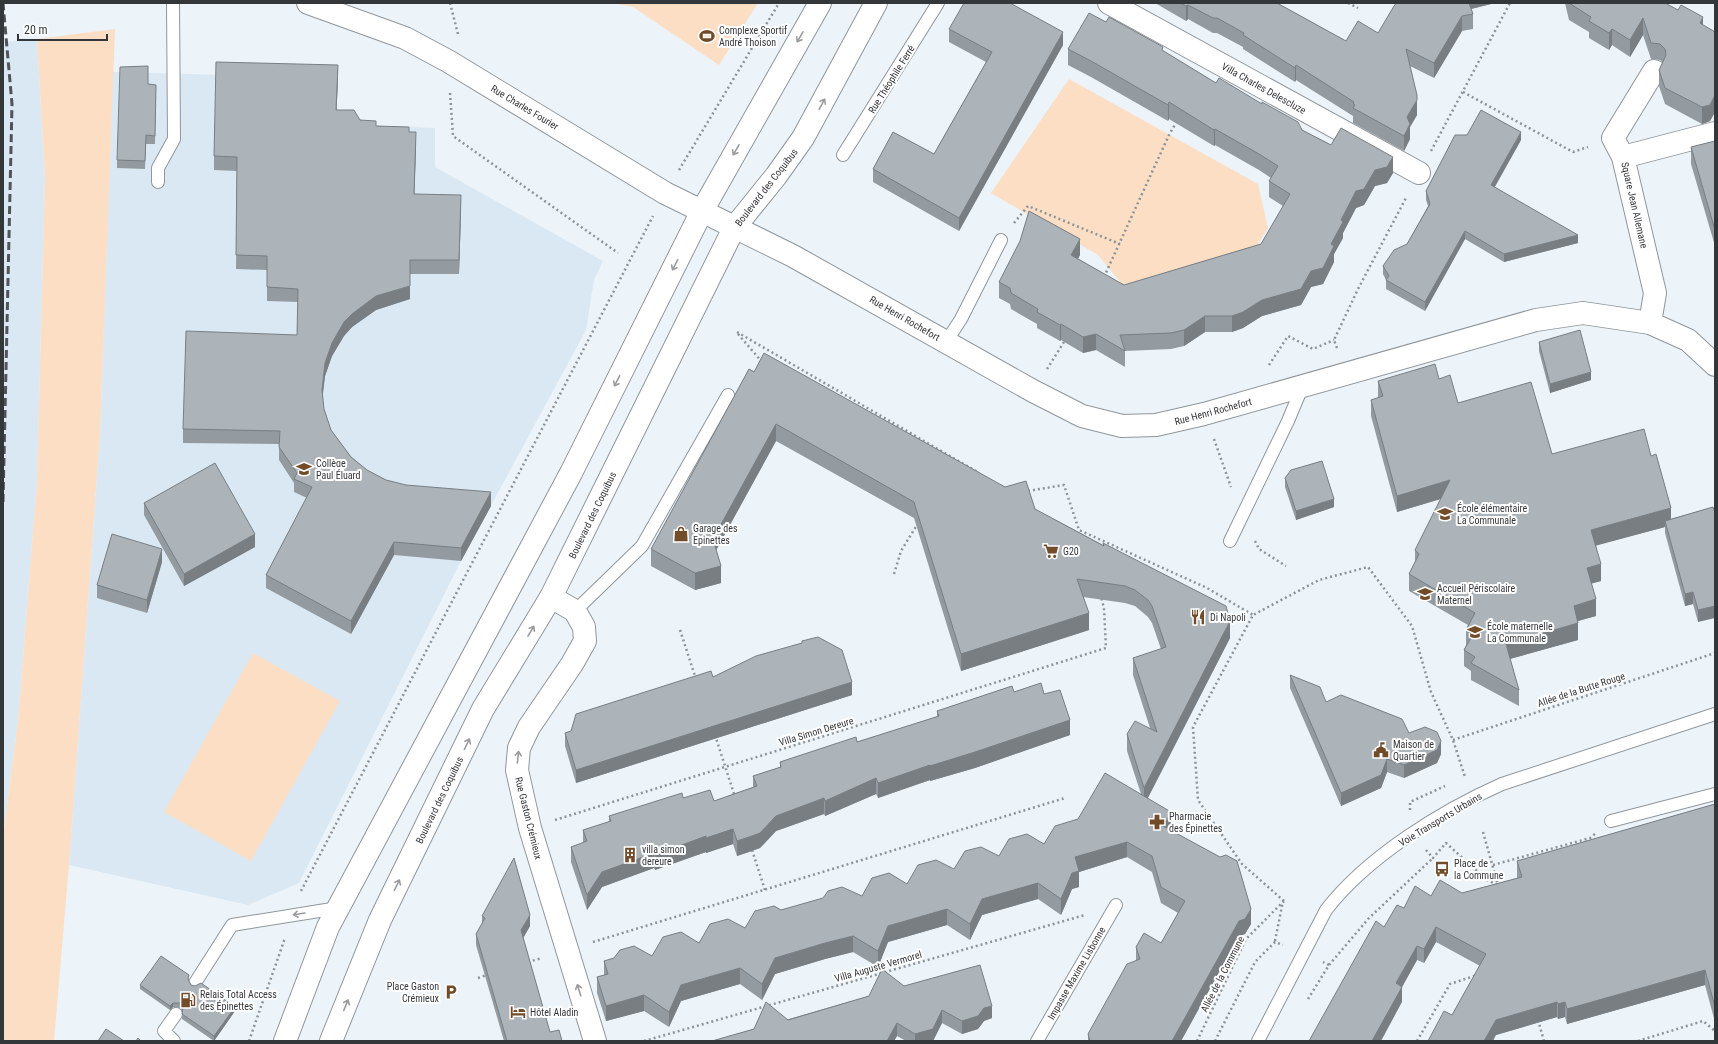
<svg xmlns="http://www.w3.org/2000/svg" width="1718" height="1044" font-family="'Roboto Condensed',sans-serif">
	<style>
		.built { fill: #dae8f4 }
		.green { fill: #fbdec4 }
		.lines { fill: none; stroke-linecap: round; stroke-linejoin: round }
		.lane-casing { stroke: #8f979d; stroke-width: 14 }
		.street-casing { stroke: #8f979d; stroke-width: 24 }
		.secondary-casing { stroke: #8f979d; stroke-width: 24 }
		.path { stroke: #8d9397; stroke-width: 2.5; stroke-dasharray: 2 3; stroke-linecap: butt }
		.lane { stroke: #fff; stroke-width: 12 }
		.street { stroke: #fff; stroke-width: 22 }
		.secondary { stroke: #fff; stroke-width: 22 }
		.rail { stroke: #505458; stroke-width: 3; stroke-dasharray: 8 4; stroke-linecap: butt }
		.wall { fill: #949ba0 }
		.shaded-wall { fill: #787e82 }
		.building { fill: #acb4ba; stroke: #787e82 }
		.oneway { stroke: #9a9b9c }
		.labels { text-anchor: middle; stroke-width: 4; stroke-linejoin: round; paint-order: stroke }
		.poi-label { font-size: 10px; fill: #34373a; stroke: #fff; text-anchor: start }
		.street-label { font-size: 10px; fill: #34373a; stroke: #fff }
	</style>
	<rect width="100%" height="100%" fill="#ecf4fa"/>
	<path class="built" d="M37 39 45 177 37 481 18 721 3 836V42Z
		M113 72 338 78 336 124 435 128V167L603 261 594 280 586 330 461 561 299 883 248 905 69 865 100 433Z"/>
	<path class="green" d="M613 3H758L719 65 633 7Z
		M115 29 100 433 69 865 54 1041H3V836L18 721 37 481 45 177 37 39Z
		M1069 79 1258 184 1268 228 1251 255 1126 289 1098 255 991 193Z
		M253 653 340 701 251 861 164 812Z"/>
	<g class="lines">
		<g class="lane-casing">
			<path id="lane" d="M843 155 938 3
				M158 182V168L174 139 173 3
				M946 342 961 319 1001 240
				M1230 541 1288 421 1303 385
				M575 611 642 546 728 395
				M1611 821 1715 794
				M195 983 232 925 338 908
				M174 1041 164 1031 176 1014
				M1037 1041 1116 905
				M1258 1041 1326 910C1367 857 1441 811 1502 784L1715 714"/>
		</g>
		<g class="street-casing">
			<path id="street" d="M308 3 405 38 448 61 665 193 793 256 1033 391 1082 416 1122 426 1156 425 1204 414 1536 320 1583 313 1650 323 1688 340 1715 365
				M1109 3 1419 173
				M1623 157 1613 138 1654 71
				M1650 323 1655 293 1623 157 1715 133
				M551 597 575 611 584 627 585 641 572 664 529 727 519 748 517 770 530 828 595 1041"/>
		</g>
		<g class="secondary-casing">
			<path id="secondary" d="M285 1041 328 927 571 473 702 211 820 3
				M331 1041 380 920 483 709 551 597 734 228 776 176 803 138 876 3"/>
		</g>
		<path class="path" d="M450 3 458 34 457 36
			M1348 3 1358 8
			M1463 92 1573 152 1588 147
			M450 93 453 136 618 253
			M1431 151 1510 3
			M679 170 779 3
			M1014 223 1028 206 1120 244
			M1104 277 1169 135 1177 121
			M737 332 979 473
			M738 334 762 362
			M1337 348 1334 340 1358 289 1407 196
			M1269 365 1288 336 1313 349 1334 340
			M1047 369 1064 342
			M1214 439 1231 487
			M1028 491 1064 485 1079 530 1207 588 1253 615
			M1255 541 1259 549 1286 566
			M894 574 901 551 917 525
			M680 630 696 679
			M715 735 735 797
			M1453 740 1715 653
			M1410 810V802L1445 786
			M555 820 1106 648 1104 608 1101 597
			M1483 832 1498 885
			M752 850 765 890
			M1426 850 1433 858 1446 843 1487 880 1498 885
			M1493 865 1590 838 1595 834
			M301 891 653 216
			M1284 901 1242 864 1198 800 1193 727 1253 615 1319 580 1368 567 1412 626 1431 692 1453 740 1465 777
			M1275 941 1283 901
			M593 942 1065 798
			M528 962 542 958
			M1329 965 1369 918 1433 858
			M478 978 487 975
			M1308 999 1329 965 1323 962
			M1538 1020 1544 1041
			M249 1041 285 938
			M644 1041 1085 915
			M1197 1041 1246 939 1284 901
			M1215 1041 1255 962 1275 942 1283 945
			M1417 1041 1450 984 1477 975
			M1638 1041 1703 1021 1715 1031"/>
		<use href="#lane" class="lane"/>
		<use href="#street" class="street"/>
		<use href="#secondary" class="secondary"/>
		<path class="rail" d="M3 502 12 104 3 3"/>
	</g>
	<path class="wall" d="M1155 3H1277L1346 41 1491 3V4L1471 9 1473 14V29L1462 31 1434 78 1410 66 1417 115 1410 127V139L1404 151 1353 123V116L1296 80 1295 82 1243 49V47L1217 33H1213L1188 19 1186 21Z
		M1565 3H1665L1715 32V112L1710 121 1702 124 1665 104 1659 86V70L1663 63 1660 60 1651 59 1643 35 1630 57 1612 45 1609 50 1589 38V32L1569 20Z
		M949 29 1063 45 959 231 873 182V169L934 154 986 62 949 42Z
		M1068 49 1163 51 1216 83 1302 130 1331 145 1393 173 1387 183 1375 186 1364 205 1356 208 1343 233V238L1334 254V262L1323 284 1311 287 1301 305 1262 316 1243 328 1232 332H1205L1184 346 1171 349 1125 351V367L1096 350 1083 353 1061 340 1060 341 1037 328V324L1011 309 1010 304 999 298V282L1080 255 1078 259 1124 285 1261 244 1283 206 1269 197V181L1271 178 1259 170 1215 145 1214 146 1169 119 1168 121 1091 77 1068 65Z
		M338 78 336 110 376 126 409 132 416 145 414 194 461 209 459 274H410V299L376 310 352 327 344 336 332 356 325 376 322 397 324 409 331 430 351 457 367 470 386 480 406 485 491 506 461 561 394 555 351 634 266 588V575L307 498 294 492V483L279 460V444L183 443V429L297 335 298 302 267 301V270L236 269 237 171 214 170V156Z
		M148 84 156 85 155 144H146L145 169 117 168V160Z
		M1521 140 1495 187 1578 243 1504 262 1465 239 1425 311 1386 289V280L1383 274V266L1407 244 1428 206 1426 200V191Z
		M1715 141V246L1691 164V147Z
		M1539 342 1591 380 1550 393 1539 351Z
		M749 369 1035 509 1103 545V543L1230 638 1148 798 1171 827 1170 829 1251 924 1245 934 1239 936 1181 1041H1088V1034L1136 960V947L1161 943 1178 913 1161 903 1152 872 1127 857 1079 872V887L1072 889 1061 915 1038 899 982 915 970 940 947 925 888 942 878 967 853 952 825 959 775 974 762 1000 740 984 681 1001 669 1027 644 1011 606 1021 597 993V977L604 975V961L652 956 745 928 781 910 862 896 907 884 999 856 1044 844 1078 819 1141 794 1127 751V734L1150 728 1133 675V658L1161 649 1152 623 1148 617 1135 606 1125 603 1083 597 1089 630 961 671 914 518 776 441 716 550 721 583 695 590 651 566V549Z
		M1439 379 1458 403 1552 454 1651 456 1671 519 1713 507 1698 622 1693 604 1685 606 1665 533V527L1596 545 1601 581 1591 583 1596 616 1578 621V640L1510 659 1519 690V706L1471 680V671L1464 666V650L1466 645V630L1468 625 1409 591V574L1415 562V550L1441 499 1397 512 1371 416V400L1378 398V381Z
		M1285 478 1334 507 1296 520 1285 487Z
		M144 503 255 547 184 586 144 515Z
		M162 562 147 613 97 598V585Z
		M802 641 852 695 576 783 565 746V733L802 643Z
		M1290 675 1326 702 1409 733 1441 754 1437 763 1404 778 1387 772 1381 788 1341 806 1290 688Z
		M1014 692 1044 694 1070 735 975 768 930 781V780L878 798 876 794 825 816 824 814 776 831 760 848 752 851 737 856 733 844 706 853V852L655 870 654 868 602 887 587 910 571 862V847L583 843V830L609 822V816L683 798 714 801 753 787V776L780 767V762L857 742 937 717V711Z
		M1715 804V1022L1705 985 1567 1024 1565 1017 1558 1019 1557 1017 1496 1035 1452 1015 1480 966 1436 942 1424 963 1417 960 1402 987V1002L1384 927 1404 908 1431 896 1462 893 1517 878V861Z
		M482 916 530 926 523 938 550 1032 562 1041H504L476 945V934L482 924Z
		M189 979 188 980 191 985 235 1011 214 1041 182 1019V1011L180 1008 173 1007 170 1010 140 989V985Z
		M904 986 992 1018 984 1021 978 1029 962 1034 942 1023 933 1041H906L897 1036 894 1041H712Z"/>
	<path class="shaded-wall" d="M1467 3H1491V4L1467 10Z
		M1188 5V19L1186 21V6Z
		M1462 16V31L1434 78V63Z
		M1703 17V34L1700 23Z
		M1643 18V35L1630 57V40Z
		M1612 29V45L1609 50V33Z
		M1063 32V45L959 231V218Z
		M338 65V78L336 124V110Z
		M1296 65V80L1295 82V68Z
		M1715 95V112L1710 121 1702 124V107Z
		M1417 100V115L1410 127V139L1404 151V136L1407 117Z
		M1169 102V119L1168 121V105Z
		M1215 129V145L1214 146V130Z
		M416 132V145L414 207V194Z
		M1521 132V140L1491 193V185Z
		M1393 157V173L1387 183 1375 186 1364 205 1356 208 1343 233V238L1334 254V262L1323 284 1311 287 1301 305 1262 316 1243 328 1232 332V316L1262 300 1311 271 1331 244 1341 220 1356 191 1375 170Z
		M461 195V209L459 274V260Z
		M1465 231V239L1425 311V302Z
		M1578 235V243L1504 262V254Z
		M1080 239V255L1071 271V255Z
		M410 286V299L376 310 352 327 344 336 332 356 325 376 322 403V390L325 363 332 343 344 322 352 314 376 296Z
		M1205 316V332L1184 346V330Z
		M1061 324V340L1060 341V325Z
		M1096 334V350L1083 353V337Z
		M1591 372V380L1550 393V384Z
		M776 424V441L713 556V539Z
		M1450 480V496L1397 512V496Z
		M491 492V506L461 561V548Z
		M1334 499V507L1296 520V511Z
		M1671 508V525L1665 521V527L1591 547V530Z
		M255 534V547L184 586V574Z
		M394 542V555L351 634V621Z
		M162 549V562L147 613V600Z
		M1601 564V581L1587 585V568Z
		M721 566V583L695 590V573Z
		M1693 592V604L1685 606V594Z
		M1596 599V616L1574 622V606Z
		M1715 606V618L1698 622V610Z
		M1089 613V630L961 671V654Z
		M1230 621V638L1144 805V788Z
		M1578 623V640L1506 660V644Z
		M852 682V695L576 783V770Z
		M1070 720V735L975 768 930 781V766Z
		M1441 741V754L1437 763 1404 778V765Z
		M1387 759V772L1381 788 1341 806V793Z
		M930 765V780L878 798V783Z
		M876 778V794L825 816V801Z
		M824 798V814L776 831 760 848 737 856V841L776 816Z
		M1171 812V827L1163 841V826Z
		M733 829V844L706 853V838Z
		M706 836V852L655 870V855Z
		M1127 842V857L1079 872V887L1072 889 1061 915V899L1075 857Z
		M654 853V868L602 887 587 910V895L602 872Z
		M1038 883V899L982 915 970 940V924L982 899Z
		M947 909V925L888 942 878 967V951L888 926Z
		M1251 909V924L1245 934 1239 936 1181 1041H1172L1239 921Z
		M530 915V926L521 942V930Z
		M1436 927V942L1424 963V949Z
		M853 936V952L825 959 775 974 762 1000V984L775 958 825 943Z
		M1417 946V960L1402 987V1002L1381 1041H1372L1396 983Z
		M740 968V984L681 1001 669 1027V1012L681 985Z
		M1705 970V985L1567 1024V1009Z
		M644 995V1011L606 1021V1006Z
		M1557 1002V1017L1496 1035 1493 1041H1484L1496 1020Z
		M1565 1002V1017L1558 1019V1004Z
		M173 1003V1007L170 1010V1006Z
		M992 1006V1018L984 1021 978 1029 962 1034V1021L984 1008Z
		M235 1007V1011L214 1041V1036Z
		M942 1010V1023L933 1041H915V1034Z
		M897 1023V1036L894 1041H887Z"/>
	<path class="building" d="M964 3H1010L1063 32 959 218 873 169 893 132 934 154 992 52 949 29Z
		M1180 3H1277L1346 41 1358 21 1378 33 1391 11 1396 3H1469L1473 14 1462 16 1434 63 1406 49 1417 95V100L1407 117 1410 124 1404 136 1353 108 1355 105 1353 104 1354 102 1296 65 1295 68 1243 35 1244 33 1217 18H1213L1188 5 1186 6Z
		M1569 3H1665L1678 10 1681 5 1703 17 1700 23 1715 32V95L1710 105 1702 107 1665 88 1659 70 1666 55 1665 49 1660 44 1651 43 1643 18 1630 40 1612 29 1609 33 1589 21 1591 17Z
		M1089 13 1106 22 1109 17 1163 47 1162 50 1216 83 1219 78 1262 104V102L1298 122 1302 130 1331 145 1341 128 1393 157 1387 167 1375 170 1364 189 1356 191 1341 220 1343 222 1331 244 1334 246 1323 268 1311 271 1301 289 1262 300 1243 312 1232 316H1205L1184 330 1171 333 1120 335 1125 351 1096 334 1083 337 1061 324 1060 325 1037 312 1038 309 1011 293 1010 288 999 282 1020 241 1029 211 1080 239 1071 255 1124 285 1261 244 1290 194 1269 181 1278 166 1259 154 1215 129 1214 130 1169 102 1168 105 1091 61 1068 49Z
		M216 62 338 65 336 110H354L360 120 376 121V126L409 127V132H416L414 194 461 195 459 260H410V286L376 296 352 314 344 322 332 343 325 363 322 390 324 409 331 430 351 457 367 470 386 480 406 485 491 492 461 548 394 542 351 621 266 575 312 487 294 479 297 473 279 447 280 431 183 429 186 331 297 335 298 289 267 287V256L236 255 237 157 214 156Z
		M148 66V84L156 85 155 136 146 135 145 161 117 160 120 67Z
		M1481 110 1521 132 1491 185 1578 235 1504 254 1465 231 1425 302 1386 280 1389 276 1383 266 1394 250 1407 244 1430 204 1426 191 1455 135H1467Z
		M1715 141V230L1691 147Z
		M1580 330 1591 372 1550 384 1539 342Z
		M764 353 1005 487 1026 481 1035 509 1104 546 1103 543 1226 606 1230 621 1144 788 1127 734 1135 721 1157 732 1133 658 1166 647 1152 606 1148 600 1135 590 1125 586 1077 579 1089 613 961 654 914 502 776 424 713 539 721 566 695 573 651 549 749 369 754 372Z
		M1435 364 1439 379 1450 375 1458 403 1531 382 1552 454 1644 429 1651 456 1656 454 1671 508 1591 530 1601 564 1587 568 1596 599 1574 606 1578 623 1506 644 1519 690 1471 663 1475 657 1464 650 1473 634 1466 630 1475 613 1409 574 1419 554 1415 550 1450 480 1397 496 1371 400 1383 396 1378 381Z
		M1322 461 1334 499 1296 511 1285 478 1291 470Z
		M215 463 255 534 184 574 144 503Z
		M1713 507 1715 513V606L1698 610 1693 592 1685 594 1665 521Z
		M112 534 162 549 147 600 97 585Z
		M818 637 842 650 852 682 576 770 565 733 571 731 576 714 711 671 713 677 756 656 802 643V641Z
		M1290 675 1320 687 1326 702 1341 695 1402 719 1409 733 1425 727 1437 732 1441 741 1437 750 1404 765 1387 759 1381 775 1341 793Z
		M1041 683 1044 694 1060 690 1070 720 975 752 930 766V765L878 783 876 778 825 801 824 798 776 816 760 833 752 836 737 841 733 829 706 838V836L655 855 654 853 602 872 587 895 571 847 587 841 583 830 611 821 609 816 682 793 683 798 710 790 714 801 757 786 753 776 781 767 780 762 856 737 857 742 939 716 937 711 1012 686 1014 692Z
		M1105 773 1171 812 1163 826 1220 857 1226 855 1237 861 1251 909 1245 919 1239 921 1172 1041H1090L1088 1034 1127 964 1140 959 1136 947 1144 933 1161 943 1185 901 1161 887 1152 856 1127 842 1075 857 1079 871 1072 873 1061 899 1038 883 982 899 970 924 947 909 888 926 878 951 853 936 825 943 775 958 762 984 740 968 681 985 669 1012 644 995 606 1006 597 977 608 974 604 961 614 958 620 950 634 946 652 956 663 937 681 932 699 943 710 924 728 919 745 928 755 911 774 906 781 910 823 898 828 891 842 887 862 896 872 878 889 873 907 884 918 865 936 860 954 869 965 851 981 847 999 856 1009 839 1027 834 1044 844 1055 826 1078 819Z
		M1715 804V1007L1705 970 1567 1009 1565 1002 1558 1004 1557 1002 1496 1020 1484 1041H1428L1444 1011 1452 1015 1486 954 1436 927 1424 949 1417 946 1396 983 1402 987 1372 1041H1309L1376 921 1384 927 1397 905 1404 908 1415 886 1431 896 1440 880 1462 893 1522 877 1517 861Z
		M514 858 530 915 521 930 550 1032 559 1030 562 1041H507L476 934 485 918 482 916Z
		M161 956 189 975 188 979 191 985 195 986 201 983 235 1007 214 1036 182 1014 183 1007 180 1003H173L170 1006 140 985Z
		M980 965 992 1006 984 1008 978 1016 962 1021 942 1010 933 1029 915 1034 897 1023 887 1041H712L754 1029 766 1002 788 1020 869 996 882 969 904 986Z
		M106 1029 124 1041H98Z
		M138 1038 141 1041H136Z"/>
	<defs><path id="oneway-shaft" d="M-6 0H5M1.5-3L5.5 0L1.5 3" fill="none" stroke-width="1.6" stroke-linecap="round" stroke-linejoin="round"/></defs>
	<g class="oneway">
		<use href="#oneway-shaft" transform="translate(800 37) rotate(120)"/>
		<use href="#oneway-shaft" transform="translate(822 104) rotate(-62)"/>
		<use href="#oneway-shaft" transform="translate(736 150) rotate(120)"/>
		<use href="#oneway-shaft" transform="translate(675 265) rotate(117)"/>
		<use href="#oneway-shaft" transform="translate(617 381) rotate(117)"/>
		<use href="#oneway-shaft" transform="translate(531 631) rotate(-59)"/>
		<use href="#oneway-shaft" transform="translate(467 744) rotate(-64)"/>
		<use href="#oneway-shaft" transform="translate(518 757) rotate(-84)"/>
		<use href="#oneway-shaft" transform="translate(397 885) rotate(-64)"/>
		<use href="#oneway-shaft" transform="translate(299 914) rotate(171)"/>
		<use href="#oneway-shaft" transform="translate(579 990) rotate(-107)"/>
		<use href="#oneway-shaft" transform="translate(346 1005) rotate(-68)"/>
	</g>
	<defs>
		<g id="stadium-bare" transform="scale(1.2)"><path d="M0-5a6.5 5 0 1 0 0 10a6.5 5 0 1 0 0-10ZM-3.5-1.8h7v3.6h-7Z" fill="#724c28" stroke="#fff" stroke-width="2.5" paint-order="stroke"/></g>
		<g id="school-bare" transform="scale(1.2)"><path d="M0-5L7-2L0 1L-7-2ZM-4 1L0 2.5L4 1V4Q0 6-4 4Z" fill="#724c28" stroke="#fff" stroke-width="2.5" paint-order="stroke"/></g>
		<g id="shop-bare" transform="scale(1.2)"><path d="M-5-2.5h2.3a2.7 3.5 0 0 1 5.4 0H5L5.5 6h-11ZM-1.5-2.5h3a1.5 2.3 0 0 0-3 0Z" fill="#724c28" stroke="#fff" stroke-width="2.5" paint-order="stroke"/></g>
		<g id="supermarket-bare" transform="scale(1.2)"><path d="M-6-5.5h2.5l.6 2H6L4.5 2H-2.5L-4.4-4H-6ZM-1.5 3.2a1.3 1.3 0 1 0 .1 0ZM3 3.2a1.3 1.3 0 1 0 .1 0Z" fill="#724c28" stroke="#fff" stroke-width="2.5" paint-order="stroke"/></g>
		<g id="restaurant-bare" transform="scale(1.2)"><path d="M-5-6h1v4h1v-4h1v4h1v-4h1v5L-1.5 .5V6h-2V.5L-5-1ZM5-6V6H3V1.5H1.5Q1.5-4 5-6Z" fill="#724c28" stroke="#fff" stroke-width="2.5" paint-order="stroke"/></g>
		<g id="civic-bare" transform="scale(1.2)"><path d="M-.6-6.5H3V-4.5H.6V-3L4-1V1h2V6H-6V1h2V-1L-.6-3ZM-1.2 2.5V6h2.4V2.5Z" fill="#724c28" stroke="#fff" stroke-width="2.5" paint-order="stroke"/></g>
		<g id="pharmacy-bare" transform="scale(1.2)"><path d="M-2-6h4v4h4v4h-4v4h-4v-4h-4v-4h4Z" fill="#724c28" stroke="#fff" stroke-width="2.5" paint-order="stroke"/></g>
		<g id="building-bare" transform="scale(1.2)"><path d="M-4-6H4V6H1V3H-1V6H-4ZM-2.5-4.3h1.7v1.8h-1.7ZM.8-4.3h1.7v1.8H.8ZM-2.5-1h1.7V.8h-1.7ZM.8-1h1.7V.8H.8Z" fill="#724c28" stroke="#fff" stroke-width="2.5" paint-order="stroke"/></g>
		<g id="bus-bare" transform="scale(1.2)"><path d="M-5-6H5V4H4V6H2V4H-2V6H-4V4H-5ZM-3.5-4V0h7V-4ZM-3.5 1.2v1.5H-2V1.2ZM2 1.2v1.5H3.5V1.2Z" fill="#724c28" stroke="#fff" stroke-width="2.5" paint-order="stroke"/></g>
		<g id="parking-bare" transform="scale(1.2)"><path d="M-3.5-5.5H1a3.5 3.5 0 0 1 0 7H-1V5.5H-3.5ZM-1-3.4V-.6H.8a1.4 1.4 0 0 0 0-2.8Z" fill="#724c28" stroke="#fff" stroke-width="2.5" paint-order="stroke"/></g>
		<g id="fuel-bare" transform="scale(1.2)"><path d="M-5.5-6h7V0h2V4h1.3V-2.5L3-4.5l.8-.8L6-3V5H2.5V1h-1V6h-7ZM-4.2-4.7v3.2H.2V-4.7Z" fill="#724c28" stroke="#fff" stroke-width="2.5" paint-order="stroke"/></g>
		<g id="hotel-bare" transform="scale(1.2)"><path d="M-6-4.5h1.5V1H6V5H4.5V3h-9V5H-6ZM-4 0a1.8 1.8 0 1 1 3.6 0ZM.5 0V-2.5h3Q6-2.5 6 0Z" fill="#724c28" stroke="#fff" stroke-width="2.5" paint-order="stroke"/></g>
	</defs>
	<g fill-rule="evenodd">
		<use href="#stadium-bare" x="707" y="36"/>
		<use href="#school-bare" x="304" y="469"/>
		<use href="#school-bare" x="1445" y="514"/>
		<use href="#shop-bare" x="681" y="534"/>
		<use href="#supermarket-bare" x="1051" y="551"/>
		<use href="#school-bare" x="1425" y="594"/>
		<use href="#restaurant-bare" x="1198" y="617"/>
		<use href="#school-bare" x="1475" y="632"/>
		<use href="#civic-bare" x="1381" y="750"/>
		<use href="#pharmacy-bare" x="1157" y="822"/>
		<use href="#building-bare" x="630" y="855"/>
		<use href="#bus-bare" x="1442" y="869"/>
		<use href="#parking-bare" x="451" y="992"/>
		<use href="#fuel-bare" x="188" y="1000"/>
		<use href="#hotel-bare" x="518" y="1012"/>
	</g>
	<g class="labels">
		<g class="poi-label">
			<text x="719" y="34">Complexe Sportif<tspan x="719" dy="12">André Thoison</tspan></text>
			<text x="316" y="467">Collège<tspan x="316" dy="12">Paul Éluard</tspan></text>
			<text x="1457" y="512">École élémentaire<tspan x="1457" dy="12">La Communale</tspan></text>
			<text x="693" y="532">Garage des<tspan x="693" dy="12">Epinettes</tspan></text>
			<text x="1063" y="555">G20</text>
			<text x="1437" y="592">Accueil Périscolaire<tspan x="1437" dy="12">Maternel</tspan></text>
			<text x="1210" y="621">Di Napoli</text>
			<text x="1487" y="630">École maternelle<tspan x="1487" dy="12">La Communale</tspan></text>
			<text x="1393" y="748">Maison de<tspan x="1393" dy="12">Quartier</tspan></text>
			<text x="1169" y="820">Pharmacie<tspan x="1169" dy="12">des Épinettes</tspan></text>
			<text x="642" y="853">villa simon<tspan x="642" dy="12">dereure</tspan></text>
			<text x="1454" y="867">Place de<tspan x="1454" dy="12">la Commune</tspan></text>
			<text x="439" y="990" text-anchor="end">Place Gaston<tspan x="439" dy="12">Crémieux</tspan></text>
			<text x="200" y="998">Relais Total Access<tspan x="200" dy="12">des Épinettes</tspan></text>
			<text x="530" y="1016">Hôtel Aladin</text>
		</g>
		<g class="street-label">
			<text transform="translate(891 79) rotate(-58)" y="4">Rue Théophile Ferré</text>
			<text transform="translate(1264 88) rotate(29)" y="4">Villa Charles Delescluze</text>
			<text transform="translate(525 107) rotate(31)" y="4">Rue Charles Fourier</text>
			<text transform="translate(766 187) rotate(-52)" y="4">Boulevard des Coquibus</text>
			<text transform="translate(1635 205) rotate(77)" y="4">Square Jean Allemane</text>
			<text transform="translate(905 318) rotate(30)" y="4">Rue Henri Rochefort</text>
			<text transform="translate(1213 411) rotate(-15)" y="4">Rue Henri Rochefort</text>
			<text transform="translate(592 515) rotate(-64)" y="4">Boulevard des Coquibus</text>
			<text transform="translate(1581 689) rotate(-18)" y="4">Allée de la Butte Rouge</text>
			<text transform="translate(816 731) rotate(-17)" y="4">Villa Simon Dereure</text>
			<text transform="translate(439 800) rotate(-64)" y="4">Boulevard des Coquibus</text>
			<text transform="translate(529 818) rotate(76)" y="4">Rue Gaston Crémieux</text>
			<text transform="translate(1440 819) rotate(-31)" y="4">Voie Transports Urbains</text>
			<text transform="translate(878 966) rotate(-16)" y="4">Villa Auguste Vermorel</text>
			<text transform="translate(1076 973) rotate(-60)" y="4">Impasse Maxime Lisbonne</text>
			<text transform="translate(1222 974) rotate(-63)" y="4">Allée de la Commune</text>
		</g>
	</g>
	<rect width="1718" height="1044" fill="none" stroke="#34373a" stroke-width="8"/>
	<path d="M18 34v6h89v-6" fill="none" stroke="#34373a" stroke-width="2"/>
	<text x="24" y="34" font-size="12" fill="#34373a" stroke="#ffffff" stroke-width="3" paint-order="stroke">20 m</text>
</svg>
